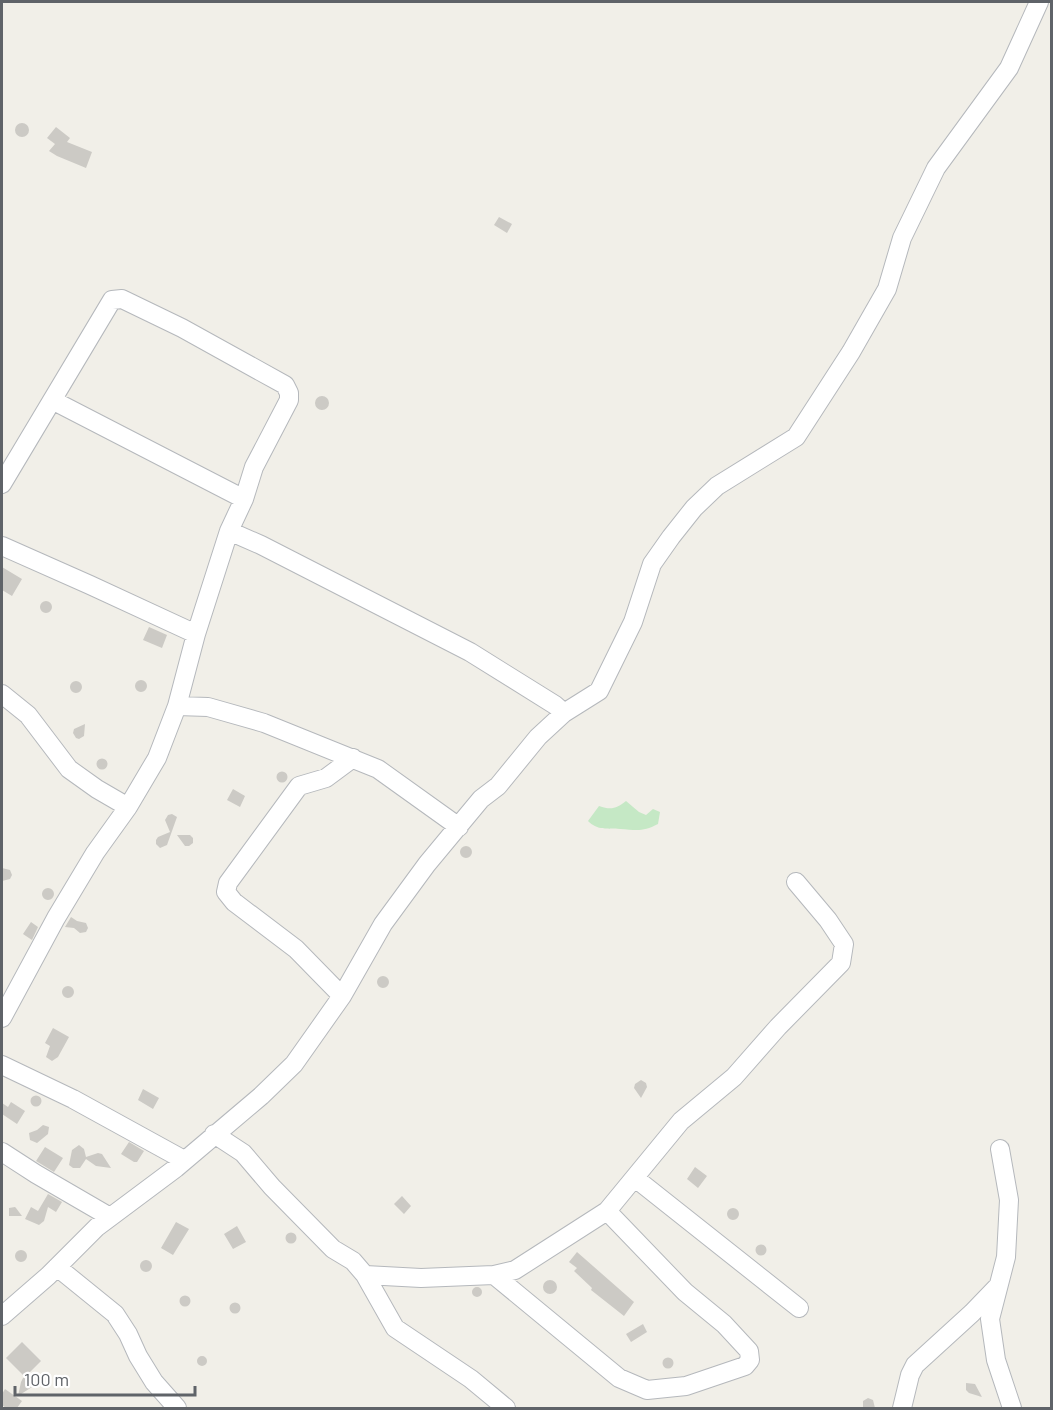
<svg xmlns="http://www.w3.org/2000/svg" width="1053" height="1410" font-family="Barlow,sans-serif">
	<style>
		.green { fill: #c5e8c5 }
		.building { fill: #cccac5 }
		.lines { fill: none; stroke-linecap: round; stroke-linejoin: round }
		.minor-casing { stroke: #b5b8bc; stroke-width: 20 }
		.minor { stroke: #fff; stroke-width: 18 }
	</style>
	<rect width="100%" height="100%" fill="#f1efe8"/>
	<path class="green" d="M626 801 639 812 646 815 653 809 660 812 658 824C643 832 637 830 620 829 607 828 598 831 588 821L599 806C611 810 616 809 626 801Z"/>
	<path class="building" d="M15 130a7 7 0 1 1 14 0a7 7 0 1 1-14 0Z
		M56 127 70 138 67 142 92 152 86 168 57 156 49 151 55 144 47 138Z
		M499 217 512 224 507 233 494 225Z
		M315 403a7 7 0 1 1 14 0a7 7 0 1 1-14 0Z
		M2 567 22 579 12 596 2 590Z
		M40 607a6 6 0 1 1 12 0a6 6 0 1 1-12 0Z
		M149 627 167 635 162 648 143 640Z
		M135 686a6 6 0 1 1 12 0a6 6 0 1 1-12 0Z
		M70 687a6 6 0 1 1 12 0a6 6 0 1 1-12 0Z
		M85 724 84 736 79 739 76 738 73 733 74 729Z
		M96.5 764a5.5 5.5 0 1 1 11 0a5.5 5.5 0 1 1-11 0Z
		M276.5 777a5.5 5.5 0 1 1 11 0a5.5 5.5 0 1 1-11 0Z
		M233 789 245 796 240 807 227 800Z
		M172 814 177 817 167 845 160 848 156 844V840L158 837 170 832 165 820 168 815Z
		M177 835H190L193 838V843L189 846H185Z
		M460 852a6 6 0 1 1 12 0a6 6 0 1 1-12 0Z
		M2 868 10 870 12 875 10 879 2 881Z
		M42 894a6 6 0 1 1 12 0a6 6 0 1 1-12 0Z
		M71 917 77 921 86 923 88 928 86 932 80 933 74 928 65 927Z
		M31 922 38 927 32 940 23 934Z
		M377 982a6 6 0 1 1 12 0a6 6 0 1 1-12 0Z
		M62 992a6 6 0 1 1 12 0a6 6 0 1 1-12 0Z
		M53 1028 69 1037 58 1057 52 1061 46 1057 50 1046 45 1043Z
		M641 1080 646 1083 647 1087 641 1098 634 1088 635 1084Z
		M143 1089 159 1098 153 1109 138 1100Z
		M30.5 1101a5.5 5.5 0 1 1 11 0a5.5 5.5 0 1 1-11 0Z
		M11 1102 25 1111 17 1124 2 1114V1103L8 1107Z
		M43 1125 49 1127 48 1134 37 1143 30 1140 29 1133 37 1130Z
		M129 1142 144 1151 137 1162H134L121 1154Z
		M79 1145 84 1149 86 1157 98 1153 102 1154 111 1168 96 1166 86 1159 80 1168H73L69 1165 72 1150Z
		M45 1147 63 1158 54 1172 36 1161Z
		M695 1167 707 1176 698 1188 687 1179Z
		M48 1194 62 1202 56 1212 48 1207 44 1221 39 1225 25 1219 31 1207 38 1211Z
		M402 1196 411 1206 404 1214 394 1204Z
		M15 1207 16 1208 22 1216H9V1208Z
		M727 1214a6 6 0 1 1 12 0a6 6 0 1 1-12 0Z
		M176 1222 189 1229 173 1255 161 1248Z
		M237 1226 246 1242 233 1249 224 1234Z
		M285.5 1238a5.5 5.5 0 1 1 11 0a5.5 5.5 0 1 1-11 0Z
		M755.5 1250a5.5 5.5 0 1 1 11 0a5.5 5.5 0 1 1-11 0Z
		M15 1256a6 6 0 1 1 12 0a6 6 0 1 1-12 0Z
		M577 1252 634 1302 624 1316 591 1290 592 1288 574 1271 577 1268 569 1262Z
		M140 1266a6 6 0 1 1 12 0a6 6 0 1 1-12 0Z
		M543 1287a7 7 0 1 1 14 0a7 7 0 1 1-14 0Z
		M472 1292a5 5 0 1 1 10 0a5 5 0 1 1-10 0Z
		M179.5 1301a5.5 5.5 0 1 1 11 0a5.5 5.5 0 1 1-11 0Z
		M229.5 1308a5.5 5.5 0 1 1 11 0a5.5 5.5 0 1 1-11 0Z
		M643 1324 647 1332 631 1342 626 1334Z
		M22 1342 41 1361 27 1375 32 1381V1387L18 1396 21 1382 24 1376 6 1358Z
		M197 1361a5 5 0 1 1 10 0a5 5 0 1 1-10 0Z
		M662.5 1363a5.5 5.5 0 1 1 11 0a5.5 5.5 0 1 1-11 0Z
		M966 1383 975 1384 982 1397 969 1393 966 1390Z
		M5 1389 22 1401 17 1408H6L2 1405V1394Z
		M868 1398 873 1400 875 1408H863V1401Z"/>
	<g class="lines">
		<g class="minor-casing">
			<path id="minor" d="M52 400 244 499
				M2 484 112 300 122 299 182 328 285 385 289 393V400L254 467 244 499 229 531 196 634 177 706 157 758 128 807 95 853 56 918 2 1018
				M229 531 261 545 470 652 555 705 564 713
				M2 546 90 585 196 634
				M2 694 28 715 69 769 97 789 128 807
				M177 706 208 707 264 723 378 769 459 827
				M342 996 296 949 234 902 226 892 228 883 299 786 326 778 353 758
				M2 1065 73 1099 184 1160
				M214 1134 243 1153 272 1187 333 1249 353 1261 365 1275 421 1278 494 1275 515 1270 607 1211 681 1121 734 1077 778 1027 841 963 844 944 828 920 796 882
				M1000 1149 1009 1200 1006 1257 990 1319 996 1360 1012 1408
				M2 1152 36 1174 110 1217
				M635 1178 799 1308
				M57 1267 115 1314 128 1334 138 1356 154 1382 177 1408
				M365 1275 395 1328 471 1379 506 1408
				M494 1275 619 1378 647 1390 686 1386 745 1366 750 1360 749 1351 724 1324 685 1292 607 1211
				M2 1316 48 1276 97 1227 176 1168 261 1096 294 1064 342 996 383 924 427 864 481 799 498 786 538 737 564 713 599 691 633 622 652 564 671 537 694 508 717 486 796 437 851 352 887 289 902 238 936 168 1009 68 1039 2
				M902 1408 910 1375 915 1365 972 1313 998 1286"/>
		</g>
		<use href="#minor" class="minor"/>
	</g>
	<rect width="1053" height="1410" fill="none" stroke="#5f6368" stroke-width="6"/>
	<path d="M15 1386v9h180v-9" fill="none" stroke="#5f6368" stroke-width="3"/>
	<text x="24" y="1386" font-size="18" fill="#5f6368" stroke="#ffffff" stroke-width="4.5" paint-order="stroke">100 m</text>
</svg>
